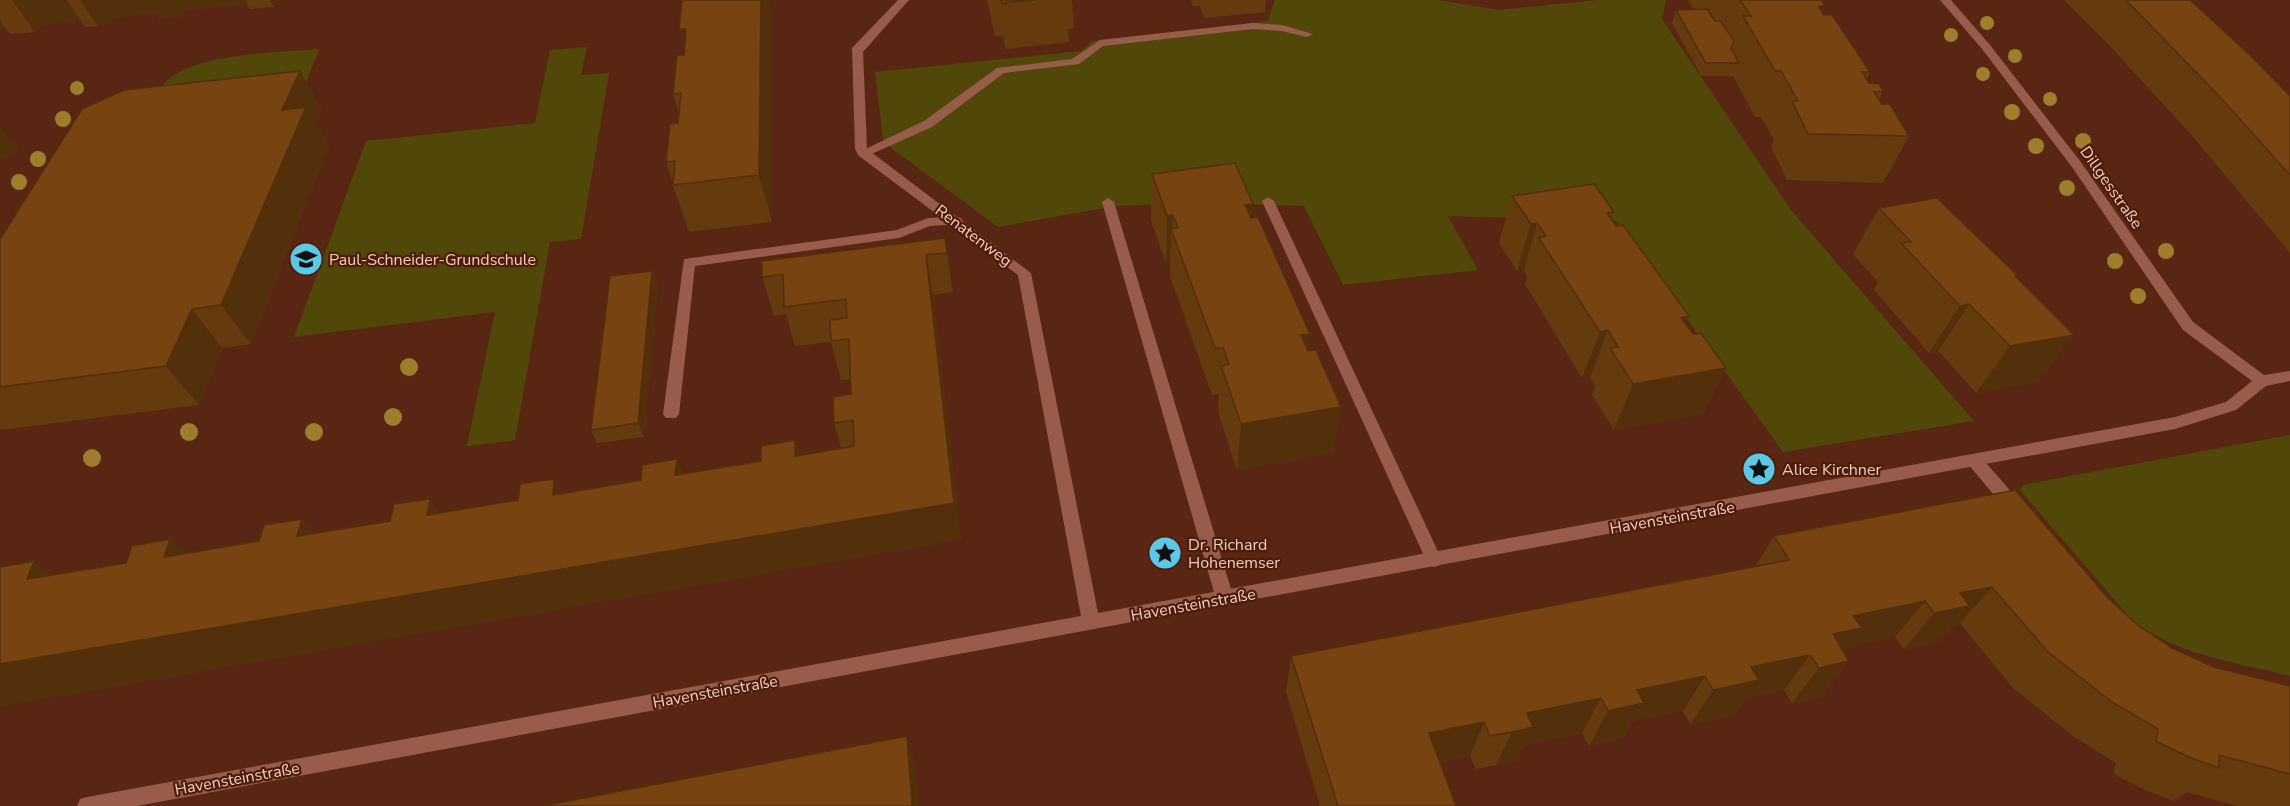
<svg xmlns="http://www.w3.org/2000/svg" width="2290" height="806" font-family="'Nunito Sans',sans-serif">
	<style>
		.green { fill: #514708 }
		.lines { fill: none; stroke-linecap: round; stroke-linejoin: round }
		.lane { fill: #975d4a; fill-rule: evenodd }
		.street { fill: #975d4a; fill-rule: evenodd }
		.tree { fill: #a07c2d }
		.wall { fill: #653a0f }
		.shaded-wall { fill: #532f0c }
		.building { fill: #764311; stroke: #532f0c; stroke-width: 1.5 }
		.labels { text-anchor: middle; stroke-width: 4.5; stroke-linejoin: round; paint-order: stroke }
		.street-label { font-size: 16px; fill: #edccc0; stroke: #4e1c09 }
		.poi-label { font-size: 16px; fill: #edccc0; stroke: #4e1c09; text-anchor: start }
	</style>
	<rect width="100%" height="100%" fill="#5a2614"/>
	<path class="green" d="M1275 0H1438L1499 10 1599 0H1666L1662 19 1791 210 1974 421 1783 452 1616 221 1448 216 1478 270 1343 285 1304 206 1195 203 1116 206 998 227 891 148 883 139 875 72 1081 51 1092 41 1268 21Z
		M587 47 581 75 609 73 581 239 550 242 515 440 467 446 495 312 294 337 366 141 535 123 550 50Z
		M319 49 300 99 161 88C184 52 279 53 319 49Z
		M2290 435V676C2235 662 2174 655 2130 618L2020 490 2023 485Z"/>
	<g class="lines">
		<path class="lane" d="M1253 23 1282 25 1313 34 1307 37 1282 31 1253 29 1103 46 1079 64 1004 73 932 127 867 156H859L857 153 924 121 997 68 1072 59 1100 40Z
			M1268 197 1274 201 1442 560 1440 565 1434 567 1428 565 1426 560 1262 201Z
			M1108 198 1114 202 1234 599 1231 604 1225 606 1219 604 1216 599 1102 202Z
			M956 217 961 218 963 221 961 224 930 226 899 238 695 266 679 414 676 418H666L663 414 684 259 897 230 928 218Z
			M1974 454 1980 456 2021 503 2023 508 2021 513 2015 514 2009 513 1968 464 1966 460 1968 456Z"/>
		<path class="street" d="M898 0H909L863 52 867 149 1031 273 1098 613 2175 417 2226 402 2252 381 2183 330 2072 167 1982 49 1940 0H1951L1990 45 2080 161 2193 322 2264 375 2290 371V381L2266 386 2236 410 2175 429 137 806H77L80 799 87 797 1081 616 1018 275 859 156 855 149 852 48Z"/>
	</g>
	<g class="tree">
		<circle cx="1987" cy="23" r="7"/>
		<circle cx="1951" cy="35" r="7"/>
		<circle cx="2015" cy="56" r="7"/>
		<circle cx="1983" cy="74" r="7"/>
		<circle cx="77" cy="88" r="7"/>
		<circle cx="2050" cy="99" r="7"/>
		<circle cx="2012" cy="112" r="8"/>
		<circle cx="63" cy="119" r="8"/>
		<circle cx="2083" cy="141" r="8"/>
		<circle cx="2036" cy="146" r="8"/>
		<circle cx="38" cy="159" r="8"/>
		<circle cx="19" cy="182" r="8"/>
		<circle cx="2067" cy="188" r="8"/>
		<circle cx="2166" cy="251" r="8"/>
		<circle cx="2115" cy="261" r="8"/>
		<circle cx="2138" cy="296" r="8"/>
		<circle cx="409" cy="367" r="9"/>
		<circle cx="393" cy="417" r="9"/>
		<circle cx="189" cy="432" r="9"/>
		<circle cx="314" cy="432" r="9"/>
		<circle cx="92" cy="458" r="9"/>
	</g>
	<path class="wall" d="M0 0H280H277L274 7 250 9 247 4 186 10 182 16 159 19 156 13 113 18 109 24 98 26 85 27 81 21 40 25 35 32 11 34 6 29H0Z
		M682 0H768L772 19V222L689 232 673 185V182L666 162 678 123 679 112 673 94 684 55 685 47Z
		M987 0H1072L1074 28 1068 29 1069 42 1006 49 1003 36H995Z
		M1191 0H1266L1265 12 1204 18 1200 6H1193Z
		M1688 0H1821L1825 5 1822 12 1870 72 1867 79 1869 83 1883 91 1879 100 1909 136 1883 183 1787 180 1771 147 1774 140 1761 117H1755L1733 76H1701L1672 23 1676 10H1694Z
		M2064 0H2190L2290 96V253L2194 138 2107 43Z
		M300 71 322 110 316 124 329 146 251 344 222 348 199 405 0 430V239Z
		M1152 174 1252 218 1307 350 1341 407 1333 453 1237 470 1218 412 1219 394 1212 395 1170 276V262L1166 263 1151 221Z
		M1512 196 1614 212 1611 219 1616 226 1689 316 1686 325 1693 334 1726 368 1703 414 1614 430 1592 395 1595 386 1590 377 1582 378 1525 284 1527 276 1524 270 1517 271 1499 243Z
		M1879 208 2017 275 2016 278 2038 382 1976 393 1938 351 1929 353 1874 290 1878 282 1853 254Z
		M945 238 953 292 933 295 961 540 50 575 259 541 302 519 314 533 390 521 430 499 440 513 641 480 677 459 683 474 761 461 795 440 800 455 841 448 834 423 851 394V379L841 380 831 342 795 346 786 314 774 316 762 277Z
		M652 271 658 284 644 437 597 443 591 430Z
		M1774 536 2108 598 2139 626 2172 648 2214 667 2290 686V806H2237L2187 792 2174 801 2145 790 2113 774 2116 763 2073 736 2013 688 1960 623 1954 625 1938 642 1904 649 1895 637 1846 647 1843 651 1849 661 1821 697 1792 703 1784 690 1746 698 1734 715 1690 725 1683 711 1633 721 1623 738 1589 746 1582 733 1525 745 1517 761 1476 769 1470 756 1440 762 1456 806H1320L1286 692 1291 656 1755 567Z"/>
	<path class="shaded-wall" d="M12 0H67L81 21 40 25 35 32Z
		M80 0H245L247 4 186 10 182 16 159 19 156 13 113 18 109 24 98 26Z
		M270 0H280H277L274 7Z
		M761 0H768L772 19V222L759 175Z
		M1825 5 1805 50 1819 7Z
		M0 20 6 29H0Z
		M679 29H686L693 75Z
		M300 71 322 110 316 124 329 146 251 344 221 305 282 110Z
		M0 126 20 151 0 161Z
		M1253 204 1249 251 1245 205Z
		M1173 215V234L1171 229 1170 262 1166 263 1167 216Z
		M1537 223 1524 270 1517 271 1531 224Z
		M945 238 951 277 953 292 947 253Z
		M926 255 933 295 961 540 0 707V664L954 503Z
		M652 271 658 284 644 437 638 423Z
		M1969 304 1938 351 1929 353 1960 306Z
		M192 309 222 348 199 405 166 366Z
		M1689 316 1669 363 1681 318Z
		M1608 330 1590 377 1582 378 1600 332Z
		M1310 334 1303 380 1301 335Z
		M2074 335 2038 382 1976 393 2010 346Z
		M1726 368 1703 414 1614 430 1633 384Z
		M1341 407 1333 453 1237 470 1241 424Z
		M795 440 807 479 795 456Z
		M677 459 693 497 675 475Z
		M554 479 575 517 553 495Z
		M430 499 456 536 427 515Z
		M302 519 333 556 297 536Z
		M170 539 207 577 164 557Z
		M34 561 76 598 27 579Z
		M1992 587 1960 623 1954 625 1938 642 1904 649 1934 613 1960 593Z
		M1925 601 1895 637 1846 647 1834 664 1833 634 1853 616Z
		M1810 655 1784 690 1746 698 1734 715 1690 725 1713 690 1751 667Z
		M1849 661 1821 697 1792 703 1819 668Z
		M1705 676 1683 711 1633 721 1623 738 1589 746 1608 711 1637 690Z
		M1601 698 1582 733 1525 745 1517 761 1496 765 1512 732 1527 713Z
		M1484 722 1470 756 1417 767 1429 733Z
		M907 736 917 770 920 806H912Z"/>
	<path class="building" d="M682 0H761L759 175 673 185 675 161 666 162 670 124 678 123 681 93 673 94 677 55H684L686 29H679Z
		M1001 0H1035L1002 3Z
		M1740 0H1821L1825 5 1819 7 1824 15H1832L1870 72H1862L1869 83 1879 84 1883 91 1874 92 1882 104H1890L1909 136 1808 134 1792 101H1798L1781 71H1775L1743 16H1751Z
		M2126 0H2190L2250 55 2290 96V175L2222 99Z
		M1707 9 1715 21H1721L1734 41 1731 48 1739 63H1706L1676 10Z
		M300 71 282 110 306 107 221 305 192 309 166 366 0 387V239L82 109 124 90Z
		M1235 163 1253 204 1245 205 1251 218 1258 217 1310 334 1301 335 1308 351 1316 350 1341 407 1241 424 1221 366 1229 364 1223 348H1215L1171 229 1178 228 1173 215 1167 216 1152 174Z
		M1594 184 1614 212 1607 213 1616 226 1623 225 1689 316 1681 318 1693 334 1701 333 1726 368 1633 384 1610 348 1618 347 1608 330 1600 332 1539 238 1546 236 1537 223 1531 224 1512 196Z
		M1937 198 2017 275 2015 276 2074 335 2010 346 1969 304 1960 306 1901 243 1911 242 1879 208Z
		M945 238 947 253 926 255 954 503 0 664V567L34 561 27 579 126 563 132 546 170 539 164 557 259 541 264 525 302 519 297 536 390 521 394 504 430 499 427 515 518 500 520 484 538 481 554 479 553 495 641 480 642 465 659 462 677 459 675 475 761 461V446L795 440V456L854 446 853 420 834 423 833 397 851 394 849 339 831 341 830 320 847 318 846 299 784 307 783 274 762 277V261Z
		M652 271 638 423 591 430 610 276Z
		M2015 490 2108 598 2139 626 2172 648 2214 667 2290 686V774L2219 755V768L2189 757 2156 741 2158 729 2112 702 2048 652 1992 587 1960 593 1970 606 1934 613 1925 601 1853 616 1862 628 1833 634 1849 661 1819 668 1810 655 1751 667 1759 680 1713 690 1705 676 1637 690 1644 703 1608 711 1601 698 1527 713 1533 727 1512 732 1490 736 1484 722 1429 733 1456 806H1338L1291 656 1789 560 1774 536Z
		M907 736 912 806H543Z"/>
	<defs>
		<g id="school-disc" transform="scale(1.725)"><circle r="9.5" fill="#5bc8e7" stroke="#4e1c09"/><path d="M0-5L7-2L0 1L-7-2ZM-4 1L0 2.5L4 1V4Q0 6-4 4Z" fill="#111"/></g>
		<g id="sight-disc" transform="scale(1.725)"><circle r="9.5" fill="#5bc8e7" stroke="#4e1c09"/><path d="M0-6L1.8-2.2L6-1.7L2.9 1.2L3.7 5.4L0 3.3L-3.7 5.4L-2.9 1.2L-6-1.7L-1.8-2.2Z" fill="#111"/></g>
	</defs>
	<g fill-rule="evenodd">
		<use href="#school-disc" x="306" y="259"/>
		<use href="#sight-disc" x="1759" y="469"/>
		<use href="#sight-disc" x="1165" y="553"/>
	</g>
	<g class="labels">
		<g class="street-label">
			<text transform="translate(2112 187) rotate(55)" y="6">Dillgesstraße</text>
			<text transform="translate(974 235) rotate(37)" y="6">Renatenweg</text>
			<text transform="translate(1672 517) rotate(-10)" y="6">Havensteinstraße</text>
			<text transform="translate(1193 604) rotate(-10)" y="6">Havensteinstraße</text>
			<text transform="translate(715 691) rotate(-10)" y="6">Havensteinstraße</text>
			<text transform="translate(237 778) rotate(-10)" y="6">Havensteinstraße</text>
		</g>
		<g class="poi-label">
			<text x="329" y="265">Paul-Schneider-Grundschule</text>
			<text x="1782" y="475">Alice Kirchner</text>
			<text x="1188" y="550">Dr. Richard<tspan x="1188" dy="18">Hohenemser</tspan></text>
		</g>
	</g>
</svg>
